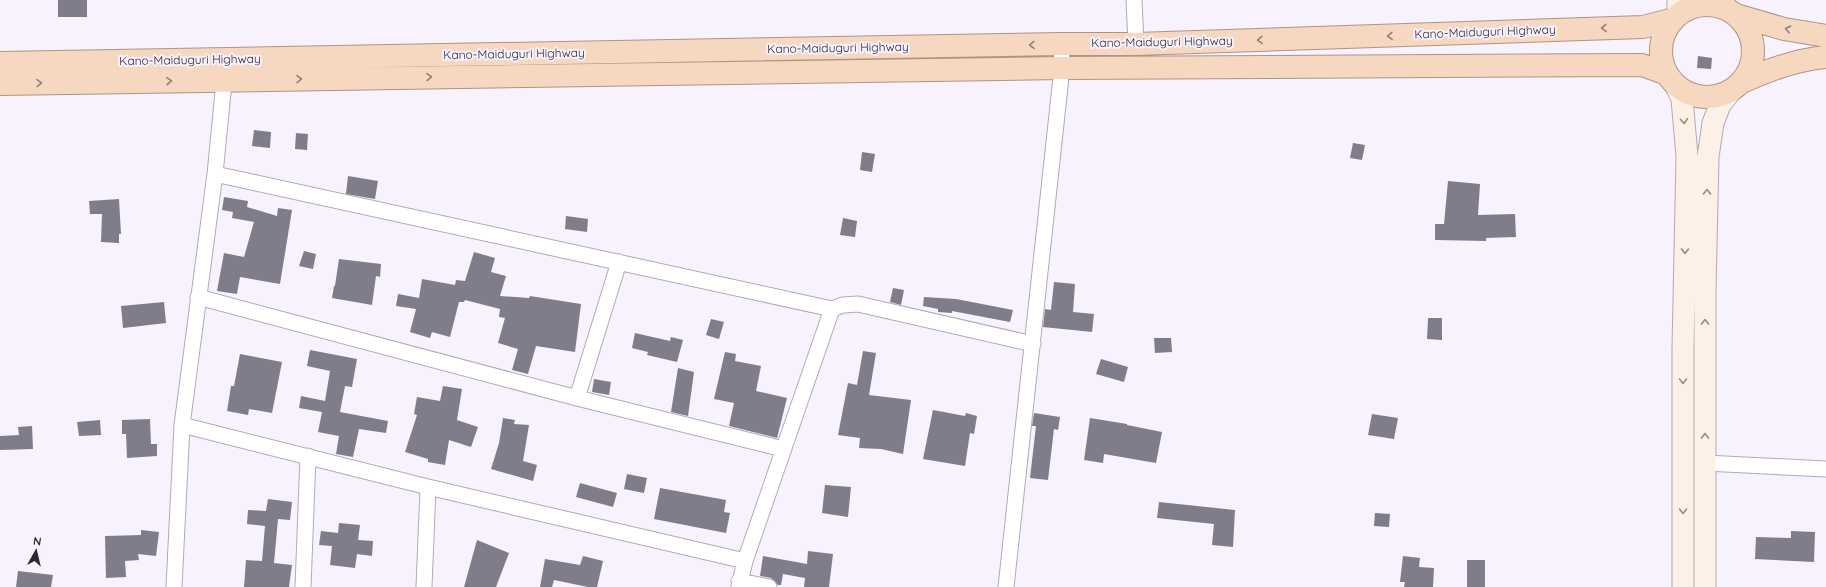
<svg xmlns="http://www.w3.org/2000/svg" width="1826" height="587" font-family="Quicksand,sans-serif">
	<style>
		.building { fill: #7f7d89 }
		.lines { fill: none; stroke-linecap: round; stroke-linejoin: round }
		.minor-casing { stroke: #b1aab6; stroke-width: 17 }
		.secondary-casing { stroke: #b1aab6; stroke-width: 23 }
		.trunk-casing { stroke: #ae9482; stroke-width: 24 }
		.minor { stroke: #fff; stroke-width: 15 }
		.secondary { stroke: #fcf0e7; stroke-width: 21 }
		.trunk { stroke: #f6d8c0; stroke-width: 22 }
		.oneway { stroke: #918077 }
		.oneway2 { stroke: #948c8a }
		.labels { text-anchor: middle; stroke-width: 4; stroke-linejoin: round; paint-order: stroke }
		.street-label { font-size: 12px; fill: #2c292e; stroke: #f8f1fe }
	</style>
	<rect width="100%" height="100%" fill="#f8f1fe"/>
	<path class="building" d="M58 0H87V17H58Z
		M1698 56 1712 58 1711 69 1697 68Z
		M254 130 271 132 270 148 252 146Z
		M296 133 308 134 307 150 295 149Z
		M1353 143 1365 145 1362 160 1350 158Z
		M862 152 875 154 872 172 860 170Z
		M348 176 378 181 375 199 346 194Z
		M1448 181 1480 184 1478 215 1515 214 1516 237 1486 238V241L1435 240V224H1444Z
		M224 197 248 201 247 207 277 216 278 208 292 210 280 284 240 277 237 294 217 291 224 253 244 257 254 222 232 218 233 212 222 210Z
		M119 199 121 234H119V243L101 242 102 214H90L89 201Z
		M566 216 588 219 587 232 565 229Z
		M843 218 857 221 855 237 840 235Z
		M304 251 316 254 313 269 299 266Z
		M474 252 495 258 491 272 506 276 500 296 529 298 530 296 581 304 575 352 536 346 528 374 512 370 518 349 498 343 505 318 499 317 500 309 465 300 464 302H459L450 337 432 332 430 338 410 332 416 309 396 306 398 294 419 298 422 279 455 285 456 280 465 281Z
		M339 259 381 264 380 277 376 276 372 305 332 298 334 286H335Z
		M1054 282 1075 284 1073 312 1094 314 1092 332 1043 327 1045 309 1051 310Z
		M893 288 904 290 901 305 890 302Z
		M924 297 956 299 1013 310 1010 322 952 311V313L938 312V309L923 306Z
		M164 302 166 323 123 328 121 306Z
		M1428 318H1442V340L1427 339Z
		M711 319 724 322 719 339 706 335Z
		M635 333 670 341 671 337 683 340 677 362 647 355 648 352 632 348Z
		M1154 338H1171L1172 352 1155 353Z
		M310 350 357 359 352 387 345 386 340 412 388 421 386 433 359 429 353 457 336 454 339 436 318 432 322 412 299 408 301 396 325 401 330 371 307 366Z
		M863 351 876 353 869 395 911 400 903 454 881 449 859 448 860 438 838 435 848 383 857 385Z
		M725 352 736 354 735 361 761 366 756 391 787 398 777 438 729 426 734 403 714 399Z
		M240 354 282 362 272 413 249 409 248 415 227 411 231 386H234Z
		M1101 359 1128 367 1124 382 1096 374Z
		M678 368 694 372 688 416 671 412Z
		M594 379 611 382 609 395 592 392Z
		M443 386 462 389 457 420 478 427 471 447 449 440 445 465 428 462V459L405 452 417 415 414 414 417 397 440 401Z
		M933 410 965 416 966 413 977 416 974 434 970 433 965 466 923 459Z
		M1034 413 1060 417 1058 430 1054 429 1048 480 1030 478 1036 426H1032Z
		M1372 414 1398 418 1394 439 1368 435Z
		M503 418 515 420 514 424 529 425 523 461 537 465 533 481 491 469 499 443Z
		M1090 418 1127 424V425L1162 432 1156 463 1104 454 1103 463 1084 460Z
		M150 419 151 444H157V456L127 458 126 434H122V420Z
		M100 420 101 435 79 436 77 422Z
		M32 426 33 449 0 450V436L19 435 18 427Z
		M627 474 647 478 644 493 624 489Z
		M580 483 617 493 613 507 576 497Z
		M825 485 851 487 848 517 822 513Z
		M660 488 726 500 724 512 730 513 726 533 654 519Z
		M268 499 292 502 290 520 278 519 274 563 292 565 289 587H244L246 560 262 561 265 526 247 524 248 510 266 511Z
		M1159 502 1235 510 1233 547 1212 545 1214 524 1157 518Z
		M1375 513 1390 514 1389 527 1374 526Z
		M339 523 360 525 358 540 373 541 372 556 357 554 355 568 330 565 332 546 319 545 321 531 338 533Z
		M141 530 159 532 156 556 138 554 139 560 125 561 126 577 106 578 105 536 141 535Z
		M1791 531 1815 532 1814 562 1755 559 1756 537 1791 538Z
		M477 540 509 553 496 587H464Z
		M808 551 833 554 829 587H804L805 578 783 574 781 585H778L771 578 760 576 763 556 807 564Z
		M583 556 603 561 597 587H588L554 580 552 587H540L545 559 580 565Z
		M1403 556 1420 558 1419 567 1434 568 1433 587H1404L1405 582H1400Z
		M1467 560H1485V587H1467Z
		M18 571 53 575 51 587H16Z"/>
	<g class="lines">
		<g class="minor-casing">
			<path id="minor" d="M1134 0 1136 44
				M215 174 832 309
				M198 297 577 398 783 449
				M577 398 619 262
				M182 425 428 487 745 561
				M1705 463 1826 469
				M739 581 769 587
				M174 587 182 425 215 174 225 72
				M303 587 308 456
				M424 587 428 487
				M739 587 745 561 832 309 843 305 858 304 1033 344
				M1006 587 1062 68 1061 44"/>
		</g>
		<g class="secondary-casing">
			<path id="secondary" d="M1722 0 1727 9
				M1678 15V0
				M1675 84 1682 99 1687 156 1683 348V587
				M1705 587V292L1708 157 1713 123 1720 105 1731 91"/>
		</g>
		<g class="trunk-casing">
			<path id="trunk" d="M1661 51a46 46 0 1 1 92 0a46 46 0 1 1-92 0Z
				M1736 15 1784 29 1826 36
				M0 63 1061 44H1136L1643 27 1674 19
				M1740 83C1767 70 1796 60 1826 57
				M0 84 1062 68 1642 65 1667 74"/>
		</g>
		<use href="#minor" class="minor"/>
		<use href="#secondary" class="secondary"/>
		<use href="#trunk" class="trunk"/>
	</g>
	<defs><path id="oneway-chevron" d="M-2-3.5L2.5 0L-2 3.5" fill="none" stroke-width="1.6" stroke-linecap="round" stroke-linejoin="round"/></defs>
	<g class="oneway">
		<use href="#oneway-chevron" transform="translate(1604 28) rotate(178)"/>
		<use href="#oneway-chevron" transform="translate(1788 29) rotate(-168)"/>
		<use href="#oneway-chevron" transform="translate(1390 36) rotate(178)"/>
		<use href="#oneway-chevron" transform="translate(1260 40) rotate(178)"/>
		<use href="#oneway-chevron" transform="translate(1032 45) rotate(179)"/>
		<use href="#oneway-chevron" transform="translate(429 77) rotate(-1)"/>
		<use href="#oneway-chevron" transform="translate(299 79) rotate(-1)"/>
		<use href="#oneway-chevron" transform="translate(169 81) rotate(-1)"/>
		<use href="#oneway-chevron" transform="translate(39 83) rotate(-1)"/>
	</g>
	<g class="oneway2">
		<use href="#oneway-chevron" transform="translate(1684 121) rotate(85)"/>
		<use href="#oneway-chevron" transform="translate(1707 192) rotate(-89)"/>
		<use href="#oneway-chevron" transform="translate(1685 251) rotate(91)"/>
		<use href="#oneway-chevron" transform="translate(1705 322) rotate(-90)"/>
		<use href="#oneway-chevron" transform="translate(1683 381) rotate(90)"/>
		<use href="#oneway-chevron" transform="translate(1705 436) rotate(-90)"/>
		<use href="#oneway-chevron" transform="translate(1683 511) rotate(90)"/>
	</g>
	<g class="labels">
		<g class="street-label">
			<text transform="translate(1485 32) rotate(-2)" y="4">Kano-Maiduguri Highway</text>
			<text transform="translate(1162 42) rotate(-1)" y="4">Kano-Maiduguri Highway</text>
			<text transform="translate(838 48) rotate(-1)" y="4">Kano-Maiduguri Highway</text>
			<text transform="translate(514 54) rotate(-1)" y="4">Kano-Maiduguri Highway</text>
			<text transform="translate(190 60) rotate(-1)" y="4">Kano-Maiduguri Highway</text>
		</g>
	</g>
	<g transform="translate(36 551) rotate(8)" stroke="#f8f1fe" stroke-width="3" paint-order="stroke">
	<path d="M0-3L7 15L0 10L-7 15Z" fill="#2c292e"/>
	<text y="-6" font-size="11" font-weight="bold" text-anchor="middle" fill="#2c292e">N</text>
	</g>
</svg>
